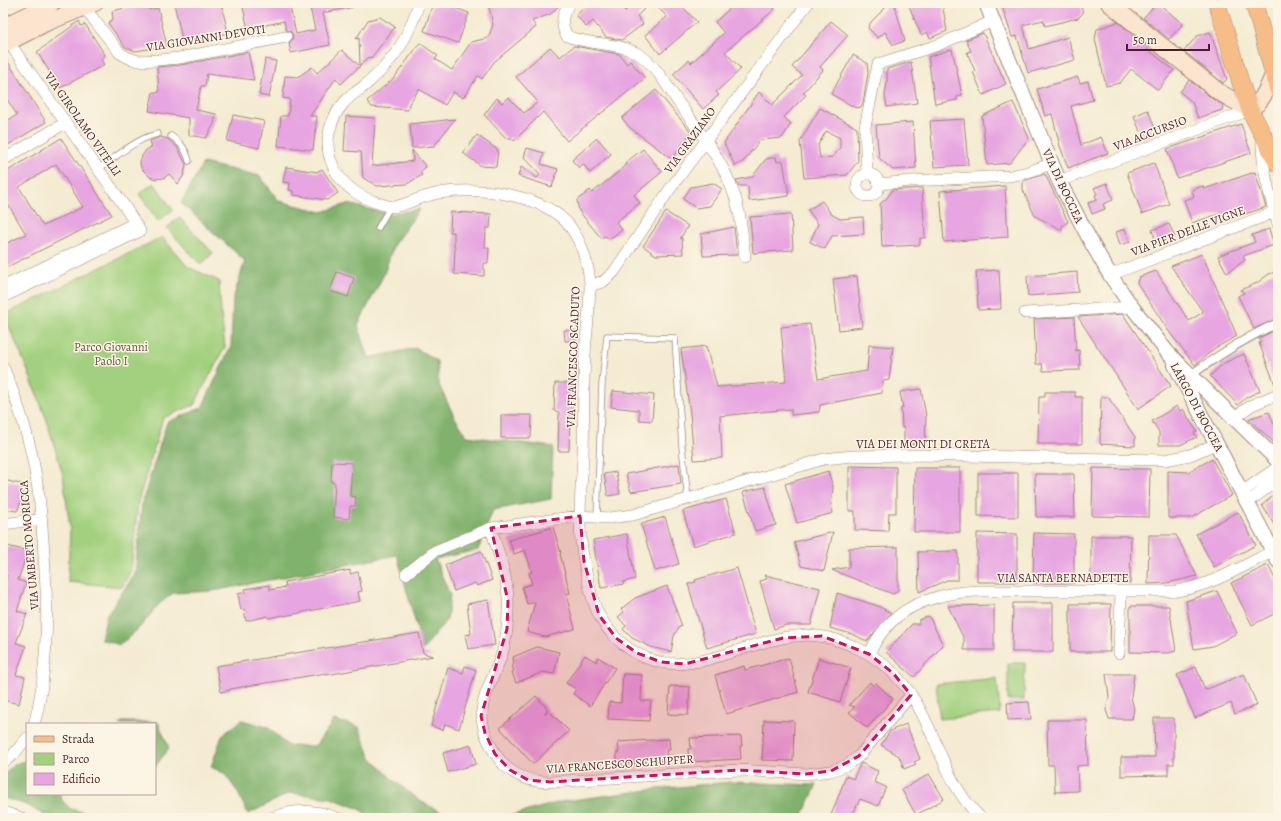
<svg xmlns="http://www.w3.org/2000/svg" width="1281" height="821" font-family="Alegreya,serif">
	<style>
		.green { fill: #a2d07e; stroke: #767854 }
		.forest { fill: #81b26d; stroke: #66684c }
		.building { fill: #e7a5e1; fill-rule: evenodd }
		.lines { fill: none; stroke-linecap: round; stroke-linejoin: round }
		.service-casing { stroke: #9f857e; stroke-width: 7 }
		.pedestrian-casing { stroke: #9f857e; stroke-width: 10 }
		.minor-casing { stroke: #9f857e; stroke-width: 12 }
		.tertiary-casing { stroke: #9f857e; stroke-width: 16 }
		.secondary-casing { stroke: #9f857e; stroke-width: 18 }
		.primary-casing { stroke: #9f857e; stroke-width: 18 }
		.service { stroke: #fff; stroke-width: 5.5 }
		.pedestrian { stroke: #fff; stroke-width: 8 }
		.minor { stroke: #fff; stroke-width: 11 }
		.tertiary { stroke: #fff; stroke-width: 14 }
		.secondary { stroke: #fce5cf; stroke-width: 16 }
		.primary { stroke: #f7bd88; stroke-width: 17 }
		.marked { fill: #c2185b; fill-opacity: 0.2; stroke: #c2185b; stroke-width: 3; stroke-dasharray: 8 5; stroke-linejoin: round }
		.labels { text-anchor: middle; stroke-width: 3; stroke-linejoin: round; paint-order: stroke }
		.street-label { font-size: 12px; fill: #4a1f2b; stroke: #fcf5e5 }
		.park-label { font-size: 12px; fill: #645444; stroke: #fcf5e5 }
	</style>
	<rect width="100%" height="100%" fill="#fcf5e5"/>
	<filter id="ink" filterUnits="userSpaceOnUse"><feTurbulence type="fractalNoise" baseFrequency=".025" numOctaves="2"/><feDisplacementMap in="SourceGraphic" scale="8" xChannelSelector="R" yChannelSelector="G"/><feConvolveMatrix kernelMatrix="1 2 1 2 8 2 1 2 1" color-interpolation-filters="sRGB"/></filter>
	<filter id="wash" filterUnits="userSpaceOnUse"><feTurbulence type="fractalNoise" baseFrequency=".012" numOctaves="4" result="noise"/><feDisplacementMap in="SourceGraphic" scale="16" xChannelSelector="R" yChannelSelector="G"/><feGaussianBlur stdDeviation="0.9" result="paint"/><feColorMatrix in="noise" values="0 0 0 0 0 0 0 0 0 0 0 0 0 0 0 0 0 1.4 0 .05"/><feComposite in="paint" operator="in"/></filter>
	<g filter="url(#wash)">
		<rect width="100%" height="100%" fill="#f4ebd2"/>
		<path class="green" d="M154 183 173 210 158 221 139 194Z
			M179 217 213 253 201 265 167 228Z
			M162 237 188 267 219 281 221 314 225 347 194 405 163 418 138 502 131 570 122 587 68 582 70 528 63 475 46 418 26 366 4 315Z
			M1008 663H1025L1024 700H1008Z
			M997 678 1000 713 940 719 936 684Z"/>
		<path class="forest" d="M203 163 260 176 279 201 322 212 348 204 389 214 420 209 394 244 384 274 358 325 369 358 416 348 437 361 439 385 455 418 467 436 553 447 551 499 493 510 478 550 435 559 450 595 447 619 423 650 397 555 213 591 173 593 158 605 141 626 120 645 101 639 107 614 135 574 142 503 167 422 202 408 231 346 233 299 245 261 181 203Z
			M241 720 268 727 288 746H315L334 720 359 727 370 756 390 777 420 801 452 818H370L360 809 331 798 290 793 248 814 237 791 224 773 211 767 222 736Z
			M122 722H158L169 748 155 767V724H119Z
			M27 760V794H60L62 800 71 809 110 818H49L27 805 3 798V775L15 764Z
			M730 782 817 785 801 818H502L564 801 657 789Z"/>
		<g id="blocks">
			<path class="building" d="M148 3 149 10 158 8 167 46 135 51 125 47 108 23 113 19 112 11Z
				M174 3H221L228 33 183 43Z
				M242 3H289L296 34 315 30 309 3H353V7L323 13 330 45 291 53 289 43 292 40 293 35 291 32 286 30 284 21 248 29Z
				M433 3H442L469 13 458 43 424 31Z
				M488 3H561L551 14 532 21 536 27 494 62 482 79 478 76 463 98 453 92 445 105 419 89 409 104 408 110 372 107 367 101 394 78 420 43 438 56 435 59 452 70 471 42 488 38 493 25Z
				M590 3H619L625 11 635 3H650L637 16 643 24 622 40 606 37 593 21 586 27 576 15Z
				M654 3H679L697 22 660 54 645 35 667 17Z
				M736 3H769L775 9 725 52 741 69 716 92 719 95 703 109 673 74 689 60 691 63 724 33 715 22Z
				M890 3H894L905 41 893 45 885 32 878 38 868 28 871 22 885 8 884 5Z
				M915 3H942L947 31 930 38 927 32 921 35 909 6Z
				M1001 3H1080L1083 13 1078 18 1045 26 1043 20 1023 25 1029 49 1068 37 1075 60 1028 73 1017 36 1012 37Z
				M1157 3H1158L1183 24 1169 39 1143 18Z
				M380 17 395 27 371 58 369 57 360 65 359 38 356 39 368 20Z
				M79 21 81 26 85 24 105 55 101 59 104 65 60 88 37 52Z
				M831 21 848 35 820 67 823 70 803 93 806 95 784 117 791 124 782 138 760 140 744 161 735 166 724 143 759 92 772 105 802 75 792 67Z
				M1118 22 1148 47 1147 49 1174 70 1158 90 1131 69 1120 83 1106 86 1095 39 1097 29Z
				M1210 32 1227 79 1223 83 1184 51 1197 36Z
				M983 33 1006 84 983 95 973 72 975 71 967 52 971 51 966 40Z
				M574 46 619 54 627 64 630 61 645 78 567 141 543 112 514 141 510 137 508 140 484 115 497 98 502 103 508 97 524 113 538 102 516 77 550 47 560 57Z
				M952 49 962 95 957 97V100L935 104 928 57Z
				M342 50 360 66 341 84 336 78 310 116H317L313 150 278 146 281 116H288L290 99 283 98 285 76 298 77 312 67 317 73Z
				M248 52 254 80 207 74 205 86H201L196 110 216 114 214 124 206 138 189 135V118L149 111 153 92 159 93 157 67 180 65Z
				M3 54 46 122 3 148V123L17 115 3 93Z
				M853 55 867 63 868 73 863 103 861 107 856 108 831 94Z
				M265 59 276 61 269 97 259 95Z
				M911 62 917 103 887 107 885 95 887 82V69Z
				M1078 77 1080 83 1088 81 1093 100 1071 106 1081 145 1101 137 1108 153 1068 168 1060 146 1052 114 1045 116 1037 89Z
				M1189 80 1213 99 1223 105 1222 110 1198 118 1192 102 1180 92Z
				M656 90 691 132 672 159 629 127 622 118Z
				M1013 102 1029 138 1010 163 987 165 982 116Z
				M820 108 857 128 858 161 847 175 804 178 800 141ZM826 131 840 138V148L833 157 820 158 818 145Z
				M1148 110 1157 134 1143 139 1134 116Z
				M233 115 264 121 259 148 227 141Z
				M346 116 375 118 372 166 413 161 412 150 426 167 420 172 422 175 407 184 377 186 363 178 361 152 344 151Z
				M455 119 434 146 412 148 410 124Z
				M964 119 968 165 934 167 930 121Z
				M913 122 916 168 893 170 879 158 876 125Z
				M1241 124 1251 153 1177 178 1167 149Z
				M477 135 498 150 496 167 481 166 463 153Z
				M161 137 168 139 177 147 186 164 184 175 178 184 169 174 164 178 156 179 150 177 141 168 140 162 142 156 146 150 152 147 150 141Z
				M61 138 112 215 3 269V245L26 234 3 196V174ZM56 164 83 207 43 226 19 187Z
				M597 138 611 154 590 173 583 164 579 168 572 160Z
				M527 148 544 153 541 164 558 169 552 187 518 176 521 167 537 178 540 174 524 157Z
				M643 149 662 172 634 195 640 203 616 222 622 230 609 239 605 236 601 238 579 211 577 200 590 190 592 193 627 165 625 163Z
				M776 157 777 162 783 161 789 196 749 201 748 186H739L736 180 752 177 766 159Z
				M1154 163 1169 204 1142 214 1127 173Z
				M286 167 317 172 322 169 338 193 327 200 293 195V191L289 190 290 183 283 182Z
				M1255 172 1266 207 1224 221 1222 213 1192 223 1184 200 1194 197 1192 190 1203 186 1204 189Z
				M1045 174 1068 222 1062 226V230L1035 216 1023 190V181Z
				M713 183 722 189 710 206 696 208 683 199 691 187Z
				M1107 183 1113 200 1103 204 1105 209 1092 214 1088 203 1097 200 1095 195 1097 194 1094 188Z
				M1005 186 1008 237 944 242 940 191Z
				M922 188 925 238H920V245L882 247 880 204 887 198 892 190Z
				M822 201 831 214 840 219 863 217 864 234 832 236 825 249 810 242 818 224 808 210Z
				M451 212 491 214 490 228H486L485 248H489L488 263H484V276L454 274 455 247H454V232H450Z
				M666 212 688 226 680 239 682 238 683 254 656 255 643 246Z
				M791 214 793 250 753 253 750 217Z
				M1169 224 1175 237 1157 244 1152 230Z
				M734 227 737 255 703 256 701 234Z
				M1125 229 1130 242 1120 245 1116 232Z
				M1269 229 1274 245 1243 256 1245 260 1227 273 1218 256 1255 242 1252 235Z
				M1202 254 1237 336 1215 348 1195 365 1170 333 1137 283 1139 277 1156 271 1189 321 1203 312 1171 266Z
				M999 270 1001 309 978 310 976 271Z
				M1278 271V318L1254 329 1238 296 1244 293 1241 290 1257 283 1269 274Z
				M337 272 354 278 348 297 330 291Z
				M1077 272 1078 292 1028 296 1027 276Z
				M857 276 862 327 839 330 833 279Z
				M1123 314 1171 386 1138 409 1078 317Z
				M1074 317 1076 351 1079 350 1080 370 1043 371 1042 364H1036L1034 319Z
				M810 324 818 379 867 371 869 345 893 347 889 380 883 381 882 393 820 405 819 412 791 415V409L720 416 722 458 694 460 690 414 681 349 706 346 717 387 786 382 781 327Z
				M1278 329V387H1276L1259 343 1261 342 1259 338Z
				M564 330H575V341H565Z
				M1244 354 1260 391 1247 397 1238 405 1210 376 1224 363Z
				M555 383H574L573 412H570L569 451H558L559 412 554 411Z
				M921 389 926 416 925 445 904 444V428H902L901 408H903L900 392Z
				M613 391 654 395 652 421 639 420V410L611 407Z
				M1045 392H1075V397H1082V444H1038L1039 397H1045Z
				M1101 397H1108L1135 437V446L1100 444Z
				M1177 406 1180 411 1183 409 1197 432 1194 433 1197 437 1180 445H1159V432L1152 421Z
				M1269 412 1278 433V446L1248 419Z
				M501 415H532L531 438H501Z
				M1212 459 1232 495 1191 518H1168V471L1188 472Z
				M332 462 352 463 350 496 356 497 355 506H350L349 519 333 517 335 483 331 482Z
				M679 464 681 484 631 492 626 474Z
				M849 466 896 467V513H889L888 531 855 530V511H849Z
				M915 468H960V532H914Z
				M1093 468 1150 469 1149 517 1092 516Z
				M828 471 833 487 831 505 833 513 797 523 785 484Z
				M616 472 620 494 608 496 604 474Z
				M978 473H1018V517L978 516Z
				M1035 474H1074L1075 517H1036Z
				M3 480 21 484 23 498 17 511 3 509Z
				M765 487 776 525 755 531 743 492Z
				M1278 492V531L1262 505Z
				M726 499 736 533 693 546 683 511Z
				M1238 512 1256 545 1214 567 1196 534Z
				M665 517 679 564 655 571 641 524Z
				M553 527 561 553 560 554 570 593 566 594 575 629 545 637 527 632 535 602 527 604 522 587 532 584 529 573 532 572 525 550 514 554 509 540Z
				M833 532 824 571 801 566 794 542Z
				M977 533 1017 534V582H977Z
				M1034 533 1074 534V583H1033Z
				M627 534 635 579 623 582 624 584 601 588 593 540Z
				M1149 535H1176L1197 576 1167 583 1148 584Z
				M1091 536H1131L1130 583 1091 582Z
				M7 546 28 551 18 580 26 583 17 611 27 614 16 643 26 646 16 675 25 677 19 704 3 700V680L7 668 3 667V649L7 637 3 636V619L7 606 3 605V589L7 575 3 573V558Z
				M898 547V590L893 594 832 570 849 567V548Z
				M481 551 492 580 477 586 475 583 454 591 445 565Z
				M958 551V580H947L919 592 918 552Z
				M1268 565 1278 585V612L1252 625 1231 583Z
				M737 568 756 634 707 648 688 584 696 582 695 580Z
				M350 570V574L358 572 362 591 358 592 360 601 284 616V615L268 618V616L246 621 244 609 241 610 238 594 246 592 245 589 269 585 270 590 286 587 285 582Z
				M765 575 820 588 811 625H786L774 629 760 581 767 579Z
				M667 586 682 626 679 627 674 636 671 652 651 647 632 638 623 629 626 626 618 617 624 612 621 609 635 598Z
				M1217 591 1237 633 1213 646 1194 649 1186 601Z
				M837 593 878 606 891 613 867 641 852 634 830 628Z
				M488 600 495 645 468 649 465 635 471 634 467 604Z
				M1013 603H1053V652H1012Z
				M1070 604H1111L1110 652H1070Z
				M994 605V650H964V639L948 606Z
				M1130 606H1169L1176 651 1168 653 1130 652Z
				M929 616 943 645 914 677 886 652 912 624H919V620Z
				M419 633 423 653 433 656 326 675V673L230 689V690L221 692 216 666Z
				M537 647 559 652 554 674 543 672 516 683 512 672 514 671 512 666 514 664 513 657Z
				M585 655 596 662 598 657 615 668 590 706 573 694 576 689 566 683Z
				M789 658 798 692 726 714 715 675 744 666 745 670Z
				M819 658 851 668 840 702 808 692Z
				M465 666 476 670 459 729 445 724 443 730 431 726 448 668 463 673Z
				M1196 667 1205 690 1244 674 1257 705 1235 714 1231 703 1195 718 1177 675Z
				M623 674 642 675 641 701H651L649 721 608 719 609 702 621 703Z
				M1106 674H1134L1131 697 1134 709 1132 719H1109L1106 710 1109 697Z
				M870 682 873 686 876 683 893 699 867 728 849 712 855 707 849 705Z
				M670 686 690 687 688 715 668 714Z
				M536 696 547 708 545 715 548 710 569 731 533 764 500 728Z
				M1029 702 1031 719 1008 720 1007 703Z
				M1154 718H1174V764H1168V775L1121 776V757H1155Z
				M764 720 794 721 793 761 762 760Z
				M1047 720H1087L1088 765 1077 766 1078 791 1055 792 1054 765H1048Z
				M906 724 920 759 914 762 916 764 904 769 899 756 881 745 890 731Z
				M741 736 742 746H740L741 759 689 762 688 749H691L690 738Z
				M669 739 670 750H666L667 761 617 764V752H619L618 742Z
				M471 745 476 764 448 772 443 753Z
				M861 763 878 771 874 782 886 787 878 806 860 799 851 818H830L846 776 853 779Z
				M929 774 944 799 916 815 902 790Z"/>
		</g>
	</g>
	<g filter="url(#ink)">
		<use href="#blocks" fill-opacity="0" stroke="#9f857e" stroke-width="1"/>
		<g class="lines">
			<g class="service-casing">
				<path id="service" d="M171 136C181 143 186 149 189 161
					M98 169C115 158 138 137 158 134
					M378 228 390 207
					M597 518 602 384 607 336 675 338 682 447 688 499"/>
			</g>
			<g class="pedestrian-casing">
				<path id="pedestrian" d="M1191 375C1220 354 1245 338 1278 323"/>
			</g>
			<g class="minor-casing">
				<path id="minor" d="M419 3C413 22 405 42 392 58 384 68 374 78 363 87 356 92 348 97 343 104 330 119 324 142 331 161 339 184 358 197 381 204 384 205 390 207 394 207 400 206 407 203 413 201 422 197 430 195 439 193 480 186 553 194 575 234 583 247 590 271 590 286 590 293 589 300 589 307 588 322 586 338 585 354 583 388 584 422 583 456 582 476 580 497 580 517 579 542 588 594 600 617 604 624 610 632 616 638 675 694 732 642 796 636 819 633 841 640 861 650 883 661 903 680 915 701 939 740 946 786 981 818
					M570 3C562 13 560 25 567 36 590 46 618 41 640 55 655 65 666 84 676 99 702 135 730 168 739 212 742 227 743 242 745 257
					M84 7 120 53 129 58 138 61 158 60 179 58 286 37
					M3 34 125 207 140 231 3 297
					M1262 137C1261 166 1270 196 1278 224
					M3 160 65 123
					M867 173 865 127 878 64 938 45 993 21
					M857 185a11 11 0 1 1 22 0a11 11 0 1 1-22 0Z
					M1059 181 1250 110
					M879 184 911 181 1010 176 1028 172 1051 164
					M1110 275 1275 212
					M590 286 604 281 614 272 670 189 808 3
					M3 287 135 223
					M1025 313 1132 307
					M3 367C19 404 31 443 37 483 42 512 43 541 45 571 48 610 47 647 42 685 40 698 38 712 34 724
					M1233 418 1252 405 1278 394
					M1242 492 1278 467
					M1248 502 1278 480
					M3 524 42 519
					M491 528C499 555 510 583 508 611 508 626 506 640 502 654 492 684 473 704 487 738 491 747 496 756 503 764 516 777 531 782 550 782L738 770 806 774 831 771 847 765 859 756 911 695
					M406 574 435 551 491 528 580 516 609 518 633 515 824 459 853 456 918 455 1165 460 1190 455 1216 444
					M1119 653 1121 591
					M869 654C873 646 878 637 884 630 906 602 944 592 979 591H1177C1212 585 1242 567 1273 551
					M3 762 13 755 27 738
					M3 812 21 818
					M272 818C293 809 315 809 337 818"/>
			</g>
			<g class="tertiary-casing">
				<path id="tertiary" d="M986 3 993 21 1059 181 1091 242 1110 275 1132 307 1168 353 1278 461
					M1175 365 1278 561"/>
			</g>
			<g class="secondary-casing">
				<path id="secondary" d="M1109 3 1219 92 1250 110C1263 101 1268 87 1274 73
					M3 27 52 3
					M3 45 46 23 95 3"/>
			</g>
			<g class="primary-casing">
				<path id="primary" d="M1217 3 1242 87 1250 110 1278 164
					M1254 3 1278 90"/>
			</g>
			<use href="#service" class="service"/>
			<use href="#pedestrian" class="pedestrian"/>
			<use href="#minor" class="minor"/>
			<use href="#tertiary" class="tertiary"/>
			<use href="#secondary" class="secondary"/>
			<use href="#primary" class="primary"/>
		</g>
	</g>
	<path class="marked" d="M580 516 584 561 599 615 616 638 637 653 661 662 685 664 783 638 822 636 869 654 893 673 911 695 859 756 831 771 806 774 738 770 550 782 528 780 510 770 495 754 485 733 481 716 507 629 508 601 491 528Z"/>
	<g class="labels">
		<g class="street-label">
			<text transform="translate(206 38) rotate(-9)" y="4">VIA GIOVANNI DEVOTI</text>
			<text transform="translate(83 124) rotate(55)" y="4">VIA GIROLAMO VITELLI</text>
			<text transform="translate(1150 133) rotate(-21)" y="4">VIA ACCURSIO</text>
			<text transform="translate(690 140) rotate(-54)" y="4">VIA GRAZIANO</text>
			<text transform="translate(1063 186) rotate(65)" y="4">VIA DI BOCCEA</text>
			<text transform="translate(1188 231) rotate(-21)" y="4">VIA PIER DELLE VIGNE</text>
			<text transform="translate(573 357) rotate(-88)" y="4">VIA FRANCESCO SCADUTO</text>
			<text transform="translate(1197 407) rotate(62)" y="4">LARGO DI BOCCEA</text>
			<text x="923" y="448">VIA DEI MONTI DI CRETA</text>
			<text transform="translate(29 545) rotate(-95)" y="4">VIA UMBERTO MORICCA</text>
			<text x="1063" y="582">VIA SANTA BERNADETTE</text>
			<text transform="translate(620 764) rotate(-4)" y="4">VIA FRANCESCO SCHUPFER</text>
		</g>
		<g class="park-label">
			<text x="111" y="351">Parco Giovanni<tspan x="111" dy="14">Paolo I</tspan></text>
		</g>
	</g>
	<rect width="1281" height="821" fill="none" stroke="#fcf5e5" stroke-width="16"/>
	<rect x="26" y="723" width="130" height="72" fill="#fcf5e5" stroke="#b59f9b"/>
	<rect x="34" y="736" width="20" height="6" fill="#f7bd88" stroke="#b59f9b"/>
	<text x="62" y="743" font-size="12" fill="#4a1f2b">Strada</text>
	<rect x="34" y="753" width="20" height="12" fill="#a2d07e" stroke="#b59f9b"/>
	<text x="62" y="763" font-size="12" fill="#4a1f2b">Parco</text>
	<rect x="34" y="773" width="20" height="12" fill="#e7a5e1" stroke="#b59f9b"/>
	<text x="62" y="783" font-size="12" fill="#4a1f2b">Edificio</text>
	<path d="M1127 44v6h82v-6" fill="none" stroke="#4a1f2b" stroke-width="2"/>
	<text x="1133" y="44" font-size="12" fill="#4a1f2b" stroke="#fcf5e5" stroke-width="3" paint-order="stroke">50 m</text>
</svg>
